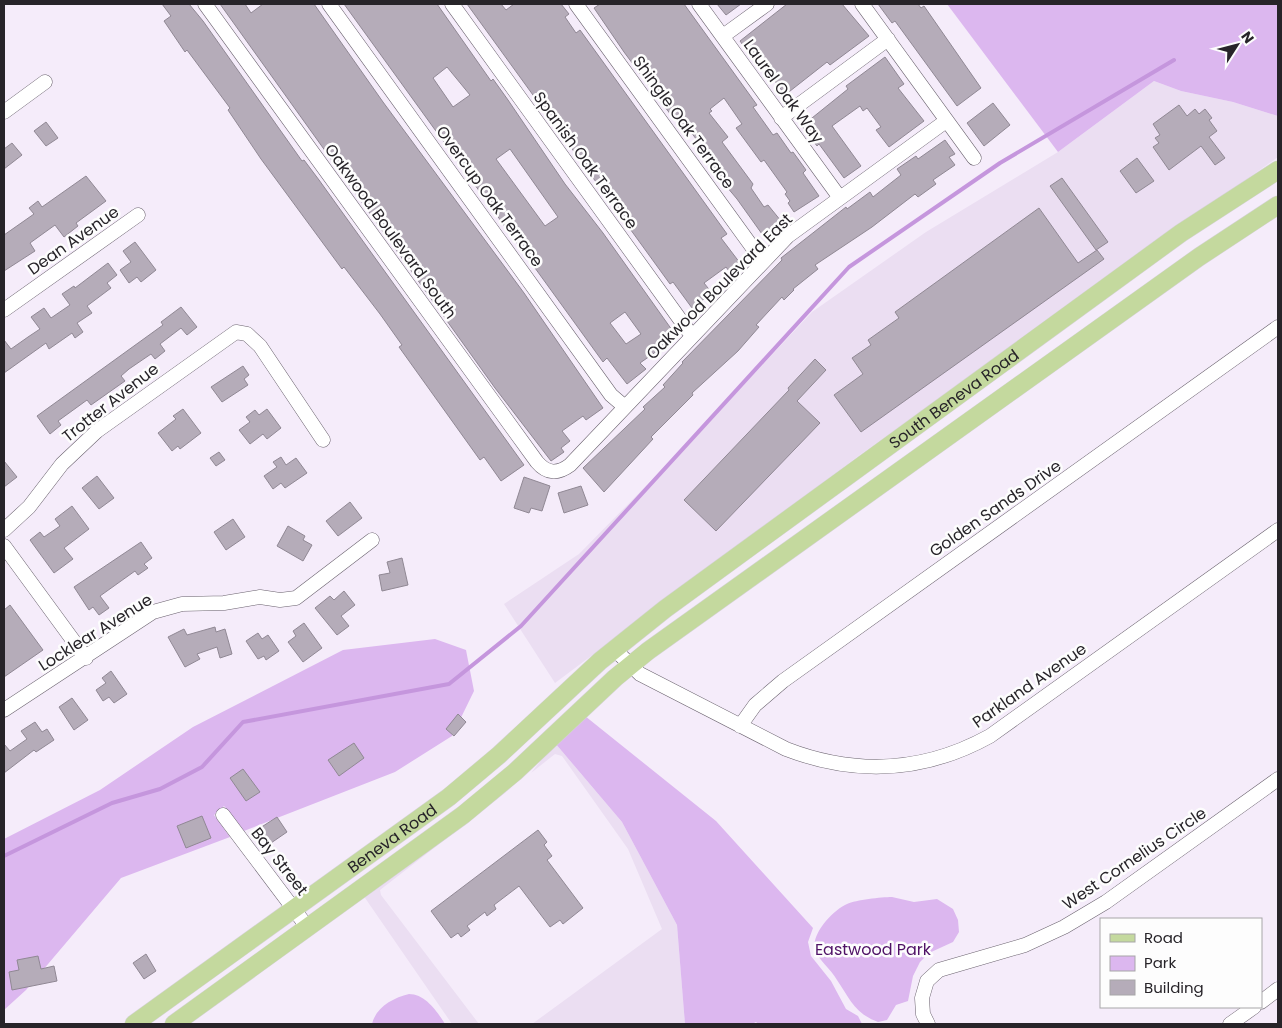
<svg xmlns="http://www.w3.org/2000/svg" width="1282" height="1028" font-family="Poppins,sans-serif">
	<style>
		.built { fill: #ebdef2 }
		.green { fill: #dcb7ef }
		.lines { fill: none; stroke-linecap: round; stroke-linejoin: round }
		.stream { stroke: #c596dd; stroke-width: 4 }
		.building { fill: #b5acb9; stroke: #908894; fill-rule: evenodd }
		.minor-casing { stroke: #6a626e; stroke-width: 15 }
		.major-casing { stroke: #d4d3d4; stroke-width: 19 }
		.minor { stroke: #fff; stroke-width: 14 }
		.major { stroke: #c4d99e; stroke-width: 18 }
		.labels { text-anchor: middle; stroke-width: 5; stroke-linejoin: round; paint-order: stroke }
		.street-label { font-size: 16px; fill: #272429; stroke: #fdfdfd }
		.park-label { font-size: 16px; fill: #4f1166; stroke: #fdfdfd }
	</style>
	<rect width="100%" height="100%" fill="#f5ecfa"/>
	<path class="built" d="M1154 81 1181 91 1233 102 1278 116V157L861 454 555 683 504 604 579 554 706 425 812 312 926 232 1058 152Z
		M555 743 622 822 677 925 685 1024H532L662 929 628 849 562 756 555 754 531 773Z
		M514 786 380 890 381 895 479 1024H452L363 895Z"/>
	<path class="green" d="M947 4H1278V116L1233 102 1181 91 1154 81 1058 152Z
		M435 639 466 650 474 691 452 736 395 772 244 831 224 806 214 815 230 837 121 878 26 990 4 1010V839L100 790 193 727 343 650Z
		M585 716 716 821 813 928 808 942 811 956 831 981 846 1009 858 1016 862 1024H758L756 1022 752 1024H685L677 925 622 822 555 743Z
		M892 897 914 902 937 899 953 909 958 920 959 932 953 942 929 953 920 962 913 976 908 1001 896 1005 887 1020 878 1022C854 1013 850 999 837 980 831 969 818 960 815 949 811 934 833 910 847 904 856 900 881 897 892 897Z
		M409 994C425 994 437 1011 445 1024H372C376 1007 393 998 409 994Z"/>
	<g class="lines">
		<path class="stream" d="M4 856 112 803 160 789 202 767 243 722 449 684 521 626 849 267 1000 163 1174 60"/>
	</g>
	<path class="building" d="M162 4H189L203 21 302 161 304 160 319 180 524 465 501 481 484 457 480 460 399 347 402 345 380 314 344 267 342 269 261 159 228 110 230 108 187 50 185 52 164 21 171 16Z
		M220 4H245L251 13 263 4H314L383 102 524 293 603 408 586 420 583 416 562 431 570 441 561 448 564 452 551 461 495 388Z
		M344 4H437L491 81 493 79 508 100 565 184 603 233 677 337 640 363 646 369 627 384 607 358 603 362ZM447 67 470 95 453 107 433 78ZM510 149 558 217 545 226 496 159ZM625 312 641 334 626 344 610 323Z
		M467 4H501L506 10 514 4H561L569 14 565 17 576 33 580 30 727 234 721 238 740 263 729 271 726 267 704 283 712 293 692 308 673 282 670 284Z
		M600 4H684L757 105 753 107 773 135 777 133 791 153 793 152 806 170 803 173 819 196 794 212 788 203 790 201 785 194 787 192 764 160 761 162 736 128 742 124 724 98 710 109 712 111 709 113 728 137 722 142 753 184 751 188 764 207 768 205 781 221 762 234 737 199 706 162 710 158 691 132 688 134 673 113 671 115 624 52 594 8Z
		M717 4H741L726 15Z
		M787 4H842L869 36 830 65 827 62 785 95 760 60 756 63 740 41Z
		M878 4H918L921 8 924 6 981 88 957 106 895 21 892 23Z
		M885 57 904 84 898 88 924 121 889 147 876 130 881 127 867 108 863 111 860 106 832 126 861 166 844 178 819 144 817 146 802 126 848 89 846 86Z
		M993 103 1010 125 984 146 967 123Z
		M1179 105 1187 116 1195 109 1199 114 1205 109 1212 118 1209 120 1217 131 1209 137 1225 158 1215 165 1201 146 1169 170 1153 147 1159 143 1155 138 1160 135 1153 124Z
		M46 122 58 138 46 146 34 131Z
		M945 140 955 154 949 157 955 165 933 180 936 184 918 197 915 194 872 227 815 265 818 269 793 289 794 290 784 300 782 297 756 325 759 327 738 351 692 393 693 395 651 437 653 439 604 492 583 468 645 409 643 407 665 387 663 385 683 363 682 362 782 260 781 258 846 207 847 209 870 192 873 197 901 175 897 169 916 156 918 159Z
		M12 143 22 155 4 169V149Z
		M1137 158 1154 181 1136 193 1120 171Z
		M86 176 106 201 76 223 78 226 64 237 55 225 30 243 35 251 4 271V235L34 214 29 208 38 201 42 207Z
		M1062 178 1108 242 1096 250 1050 186Z
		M1039 208 1078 263 1097 250 1104 259 861 432 834 395 863 374 852 358 871 345 868 340 899 318 895 312Z
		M135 242 156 270 141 282 137 277 129 283 120 270 131 262 123 251Z
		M108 263 117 275 107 283 111 288 87 306 92 313 77 323 83 332 75 338 72 333 49 349 46 343 4 373V340L11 349 28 337 40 329 31 317 44 308 51 318 70 305 62 294 74 286 75 288Z
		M181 307 197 327 187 335 181 328 160 344 165 351 155 359 151 354 129 369 121 376 125 381 91 405 87 400 58 421 61 425 50 434 37 416 163 325 161 322Z
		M815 359 826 370 797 401 820 423 716 531 684 500 789 390 788 388Z
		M243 366 249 375 244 379 248 385 222 402 211 387Z
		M183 409 201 433 180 449 178 446 172 451 158 433 176 419 173 416Z
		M267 409 281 428 267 439 263 434 250 444 239 430 250 422 246 417 255 410 259 415Z
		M219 452 225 460 216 466 210 458Z
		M281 457 286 465 296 458 307 473 285 488 281 483 273 489 264 476 277 467 273 462Z
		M4 461 17 477 4 487Z
		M97 476 114 498 99 509 82 488Z
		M524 477 550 486 542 511 531 508 529 513 514 508Z
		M581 486 588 505 564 513 558 493Z
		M350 502 362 518 338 536 326 521Z
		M72 506 89 529 64 548 73 559 54 573 30 540 40 532 44 537 60 526 55 519Z
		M233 519 245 537 226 550 214 532Z
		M288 526 305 536 303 540 312 545 303 561 277 546Z
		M141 542 152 558 144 564 148 568 138 575 135 571 100 596 109 608 99 615 93 607 89 610 74 587Z
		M402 558 408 585 382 591 379 575 390 573 387 562Z
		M344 591 355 605 341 616 349 626 337 635 315 608 330 596 334 600Z
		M10 605 43 650 4 677V610Z
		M304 623 322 648 303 662 288 642 296 636 293 631Z
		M215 627 216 632 225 629 232 654 220 658 217 647 197 654 200 659 185 667 168 637 184 629 187 635Z
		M258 633 262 639 268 635 279 651 266 660 264 656 258 659 246 641Z
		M111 671 127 694 114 703 109 697 103 701 96 690 106 683 102 678Z
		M72 698 88 720 74 730 59 707Z
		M458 714 466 722 454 736 446 729Z
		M35 722 42 732 47 729 54 740 36 752 34 750 4 773V744L10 751 27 739 21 731Z
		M354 743 364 758 339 776 328 760Z
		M243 769 260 792 246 801 230 778Z
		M202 816 211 838 186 848 177 826Z
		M277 817 287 832 271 843 260 828Z
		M538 830 547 842 544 845 552 856 547 860 583 908 563 924 560 920 550 927 519 886 494 905 496 909 487 916 485 912 467 926 470 930 461 937 458 933 451 938 431 911Z
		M146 954 156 971 144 979 133 963Z
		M38 956 41 969 54 966 57 981 12 990 9 972 19 970 17 960Z"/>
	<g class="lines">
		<g class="minor-casing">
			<path id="minor" d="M205 4 537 462C547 474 558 474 570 465L788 236 946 121
				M329 4 611 395 625 407
				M452 4 692 336
				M576 4 763 262
				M699 4 840 198
				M862 4 974 158
				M723 36 767 4
				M4 112 45 82
				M781 118 888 39
				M4 310 138 215
				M4 530 29 507 62 464 97 431 236 332 247 334 260 346 323 440
				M4 546 86 658
				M614 649 640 674 786 749C856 776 923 773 990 736L1278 530
				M4 710 153 612 182 604 224 603 260 597 280 600 296 598 372 540
				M740 726 755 705 783 681 1278 327
				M223 815 308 928
				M1261 1002 1278 989
				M928 1024 923 1014 922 998 927 981 939 970 1025 945 1064 927 1106 902 1278 779
				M1230 1024 1254 1007"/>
		</g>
		<g class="major-casing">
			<g id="major">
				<path id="s1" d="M134 1024 449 797 499 755 600 661 665 609 1181 233 1278 170"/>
				<path d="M174 1024 463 815 515 772 615 678 648 651 1199 257 1278 205"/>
			</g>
		</g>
		<use href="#minor" class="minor"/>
		<use href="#major" class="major"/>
	</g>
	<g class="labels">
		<g class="street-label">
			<text transform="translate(784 91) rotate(54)" y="6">Laurel Oak Way</text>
			<text transform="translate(684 122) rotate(54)" y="6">Shingle Oak Terrace</text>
			<text transform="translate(586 160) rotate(54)" y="6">Spanish Oak Terrace</text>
			<text transform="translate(490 196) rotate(54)" y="6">Overcup Oak Terrace</text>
			<text transform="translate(391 231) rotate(54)" y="6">Oakwood Boulevard South</text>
			<text transform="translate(73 240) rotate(-35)" y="6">Dean Avenue</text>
			<text transform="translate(719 286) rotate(-45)" y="6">Oakwood Boulevard East</text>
			<text dy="6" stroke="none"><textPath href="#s1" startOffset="1032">South Beneva Road</textPath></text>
			<text transform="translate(110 402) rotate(-38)" y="6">Trotter Avenue</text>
			<text transform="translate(995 508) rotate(-35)" y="6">Golden Sands Drive</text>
			<text transform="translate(95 632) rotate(-32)" y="6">Locklear Avenue</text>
			<text transform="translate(1029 685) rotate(-35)" y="6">Parkland Avenue</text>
			<text dy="6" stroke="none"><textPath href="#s1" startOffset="318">Beneva Road</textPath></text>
			<text transform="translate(1134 858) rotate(-34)" y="6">West Cornelius Circle</text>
			<text transform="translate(280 861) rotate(52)" y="6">Bay Street</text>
		</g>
		<g class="park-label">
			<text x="873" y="955">Eastwood Park</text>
		</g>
	</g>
	<rect width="1282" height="1028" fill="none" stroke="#272429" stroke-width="10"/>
	<rect x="1100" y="918" width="162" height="90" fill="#fdfdfd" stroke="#a7a6a8"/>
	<rect x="1110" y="934" width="25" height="8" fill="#c4d99e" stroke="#a7a6a8"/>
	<text x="1144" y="943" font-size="15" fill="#272429">Road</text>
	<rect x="1110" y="956" width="25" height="15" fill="#dcb7ef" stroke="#a7a6a8"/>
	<text x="1144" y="968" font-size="15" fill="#272429">Park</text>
	<rect x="1110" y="980" width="25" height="15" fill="#b5acb9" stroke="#a7a6a8"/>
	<text x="1144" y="993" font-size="15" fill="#272429">Building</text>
	<g transform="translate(1237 45) rotate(54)" stroke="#fdfdfd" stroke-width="4" paint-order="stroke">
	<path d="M0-4L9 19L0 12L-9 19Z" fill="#272429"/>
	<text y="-8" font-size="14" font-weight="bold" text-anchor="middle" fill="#272429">N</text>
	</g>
</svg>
